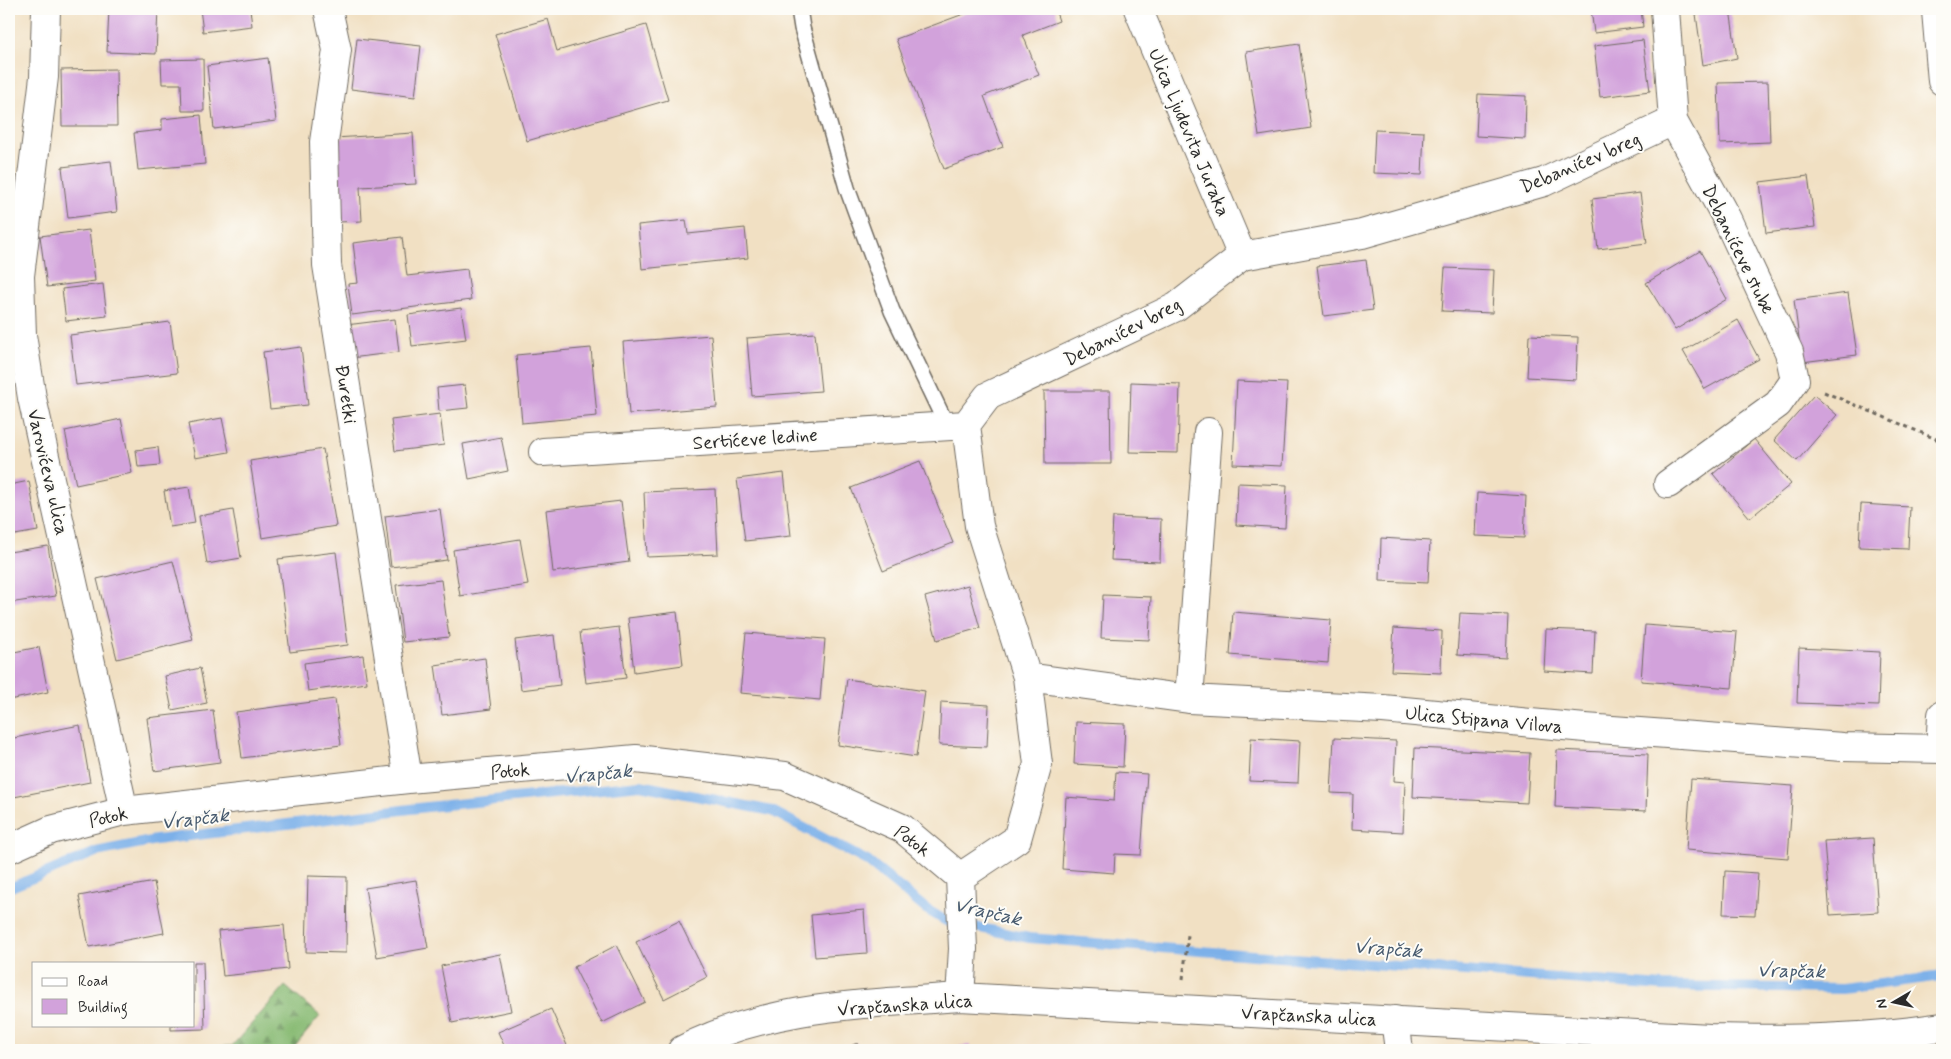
<svg xmlns="http://www.w3.org/2000/svg" width="1951" height="1059" font-family="Mynerve,sans-serif">
	<style>
		.forest { fill: url(#forest-firs); stroke: #5a7350 }
		.lines { fill: none; stroke-linecap: round; stroke-linejoin: round }
		.stream { stroke: #7bb0e9; stroke-width: 10 }
		.building { fill: #d2a2db }
		.lane-casing { stroke: #706a60; stroke-width: 18 }
		.street-casing { stroke: #706a60; stroke-width: 30 }
		.secondary-casing { stroke: #706a60; stroke-width: 30 }
		.path { stroke: #706a60; stroke-width: 3; stroke-dasharray: 4 4; stroke-linecap: butt }
		.lane { stroke: #fff; stroke-width: 15 }
		.street { stroke: #fff; stroke-width: 28 }
		.secondary { stroke: #fff; stroke-width: 28 }
		.labels { text-anchor: middle; stroke-width: 4; stroke-linejoin: round; paint-order: stroke }
		.street-label { font-size: 19px; fill: #2b2b2b; stroke: #fdfcf7 }
		.water-label { font-size: 20px; font-style: italic; fill: #475a6e; stroke: #fdfcf7 }
	</style>
	<defs>
		<pattern id="forest-firs" width="22" height="20" patternUnits="userSpaceOnUse" patternTransform="scale(1.25)"><rect width="22" height="20" fill="#89bb75"/><path d="M5 1l3.5 6h-7zM16 11l3.5 6h-7z" fill="#709860"/></pattern>
	</defs>
	<rect width="100%" height="100%" fill="#fdfcf7"/>
	<filter id="ink" filterUnits="userSpaceOnUse"><feTurbulence type="fractalNoise" baseFrequency=".02" numOctaves="2"/><feDisplacementMap in="SourceGraphic" scale="10" xChannelSelector="R" yChannelSelector="G"/><feConvolveMatrix kernelMatrix="1 2 1 2 8 2 1 2 1" color-interpolation-filters="sRGB"/></filter>
	<filter id="wash" filterUnits="userSpaceOnUse"><feTurbulence type="fractalNoise" baseFrequency=".0096" numOctaves="4" result="noise"/><feDisplacementMap in="SourceGraphic" scale="20" xChannelSelector="R" yChannelSelector="G"/><feGaussianBlur stdDeviation="1.12" result="paint"/><feColorMatrix in="noise" values="0 0 0 0 0 0 0 0 0 0 0 0 0 0 0 0 0 1.4 0 .05"/><feComposite in="paint" operator="in"/></filter>
	<g filter="url(#wash)">
		<rect width="100%" height="100%" fill="#f1e0c3"/>
		<path class="forest" d="M285 986 320 1016 292 1050H101L232 1046Z"/>
		<g class="lines">
			<path class="stream" d="M9 888 96 852 156 840 427 807 640 785 772 811 867 861 926 909 946 921 1029 938 1663 986 1842 989 1942 976"/>
		</g>
		<g id="blocks">
			<path class="building" d="M109 9H158L156 54 107 52Z
				M200 9H250L252 26 203 32Z
				M977 9H1055L1059 21 1023 35 1039 75 984 96 1003 147 944 169 896 39Z
				M1591 9H1641L1643 27 1594 33Z
				M1730 9 1737 58 1703 65 1696 14Z
				M548 19 557 51 646 25 668 100 527 141 495 34Z
				M357 39 421 46 415 97 351 89Z
				M1643 40 1650 91 1600 97 1594 46Z
				M1299 44 1311 128 1259 136 1246 52Z
				M268 58 276 121 214 129 207 66Z
				M203 59 204 111H182L181 84H162L161 60Z
				M116 69 117 126H62L61 70Z
				M1768 82 1770 142 1720 144 1718 83Z
				M1478 94 1526 96 1525 139 1476 136Z
				M201 115 205 164 138 170 134 133 162 130V119Z
				M1375 130 1424 132 1422 175 1373 173Z
				M413 133 416 184 360 187 362 221 340 222 335 138Z
				M111 161 117 212 68 218 62 167Z
				M1808 176 1815 227 1766 233 1760 182Z
				M1640 193 1647 243 1598 249 1592 199Z
				M686 220 688 234 745 228 748 258 642 269 638 225Z
				M89 230 95 281 47 287 40 236Z
				M402 237 407 276 467 269 471 300 352 315 348 284 358 283 353 243Z
				M1700 251 1727 299 1675 330 1646 283Z
				M1366 260 1373 310 1324 316 1317 266Z
				M1445 268 1494 270 1492 313 1442 311Z
				M103 284 107 316 66 321 62 289Z
				M1848 293 1857 355 1802 362 1794 300Z
				M461 308 466 339 412 346 408 315Z
				M395 319 399 352 351 358 346 325Z
				M1738 320 1759 359 1705 389 1683 351Z
				M170 322 177 373 76 385 70 335Z
				M815 333 821 391 752 396 747 338Z
				M711 335 717 407 629 414 623 342Z
				M1529 335 1578 337 1576 380 1527 377Z
				M301 347 308 405 270 409 263 352Z
				M591 348 597 416 522 423 516 355Z
				M1237 381 1287 383 1282 466 1233 464Z
				M1131 382 1180 384 1178 453 1129 452Z
				M465 385 468 408 439 411 437 388Z
				M1044 391H1110L1111 464H1045Z
				M1814 395 1837 415 1797 461 1774 440Z
				M440 414 444 445 395 451 391 420Z
				M222 418 229 452 195 458 188 424Z
				M121 419 132 473 76 485 65 431Z
				M501 437 508 471 469 479 463 444Z
				M1754 439 1791 484 1750 518 1713 474Z
				M158 447 160 465 138 467 136 450Z
				M323 449 336 526 262 538 250 461Z
				M920 461 953 543 883 571 851 488Z
				M784 473 791 536 745 541 737 479Z
				M29 481 38 531 9 536V485Z
				M1238 483 1287 485 1285 528 1236 525Z
				M189 487 195 523 170 527 164 491Z
				M715 489 718 554 647 557 644 492Z
				M1477 493 1526 496 1524 538 1475 536Z
				M621 501 629 562 553 572 546 510Z
				M1861 504 1910 507 1908 549 1859 547Z
				M440 509 447 560 391 567 385 516Z
				M233 510 241 558 207 564 199 516Z
				M1113 517 1161 519 1160 562 1111 560Z
				M1381 538 1430 541 1428 583 1380 581Z
				M520 539 528 585 460 596 453 550Z
				M48 546 56 596 9 603V552Z
				M336 552 348 645 290 652 278 559Z
				M173 561 193 640 117 659 97 579Z
				M441 580 449 637 403 642 396 585Z
				M968 585 980 628 937 640 925 597Z
				M1103 595 1151 597 1149 640 1101 638Z
				M677 612 683 665 634 672 628 618Z
				M1233 612 1331 620 1328 663 1230 655Z
				M1460 613 1508 615 1506 658 1457 655Z
				M1645 625 1737 632 1732 688 1641 681Z
				M619 627 626 678 586 683 580 632Z
				M1394 628 1442 631 1441 673 1391 671Z
				M1546 629 1595 631 1593 674 1544 671Z
				M746 633 825 639 820 700 740 693Z
				M554 635 560 685 521 690 515 640Z
				M39 647 48 692 9 700V653Z
				M1799 648 1880 652 1878 706 1797 703Z
				M363 655 367 683 308 691 304 663Z
				M485 658 491 709 442 715 435 665Z
				M200 668 207 703 172 710 165 676Z
				M847 679 925 691 916 757 838 745Z
				M335 699 341 745 242 758 236 712Z
				M941 702 989 705 987 747 939 745Z
				M213 710 220 762 154 771 147 718Z
				M1076 722 1125 724 1123 767 1074 764Z
				M80 725 90 782 9 798V739Z
				M1251 738 1300 741 1298 783 1249 781Z
				M1334 738 1396 741 1394 781 1405 782 1403 832 1352 829 1353 794 1331 793Z
				M1415 748 1530 753 1527 803 1413 797Z
				M1557 750 1648 754 1646 811 1555 807Z
				M1116 772 1147 774 1141 855 1115 854 1114 873 1062 869 1066 797 1114 801Z
				M1691 779 1793 786 1788 858 1686 850Z
				M1873 838 1878 912 1830 915 1824 841Z
				M1725 871 1758 873 1755 915 1723 914Z
				M308 876 347 877 346 953 306 952Z
				M416 880 428 948 377 957 365 888Z
				M154 882 164 933 89 947 79 896Z
				M864 910 867 953 815 957 811 915Z
				M679 921 707 977 664 999 636 942Z
				M284 925 288 969 223 976 218 931Z
				M617 945 645 1002 602 1023 574 967Z
				M500 954 511 1011 452 1023 441 966Z
				M203 962 205 1029 171 1030V1025H194V962Z
				M551 1009 569 1050H506L498 1032Z
				M857 1043 860 1050H842Z
				M970 1045V1050H922V1049Z
				M1077 1047 1122 1049V1050H1077Z"/>
		</g>
	</g>
	<g filter="url(#ink)">
		<use href="#blocks" fill-opacity="0" stroke="#706a60" stroke-width="1"/>
		<g class="lines">
			<g class="lane-casing">
				<path id="lane" d="M799 9 802 28 847 188 892 311 947 426"/>
			</g>
			<g class="street-casing">
				<path id="street" d="M46 9 44 77 20 276 22 335 32 398 124 811
					M328 9 337 50 324 142 327 265 408 779
					M1138 9 1242 256
					M1936 11 1942 81
					M543 452 966 425
					M1668 484 1778 404 1795 380 1789 352 1727 219 1673 121
					M1027 677 1189 699 1383 709 1585 728 1843 747 1942 749
					M1189 699 1208 432
					M1940 749 1942 715
					M9 849 51 830 124 811 408 779 636 759 785 776 902 828 960 877 963 949 960 997
					M960 877 1017 839 1038 764 1027 677 979 526 966 425 988 396 1176 307 1242 256 1362 234 1544 182 1673 121 1665 9
					M1395 1020 1399 1050"/>
			</g>
			<g class="secondary-casing">
				<path id="secondary" d="M682 1050C767 1005 867 1004 960 997L1710 1038C1791 1040 1862 1039 1942 1027"/>
			</g>
			<path class="path" d="M1824 392 1941 441
				M1183 979 1188 935"/>
			<use href="#lane" class="lane"/>
			<use href="#street" class="street"/>
			<use href="#secondary" class="secondary"/>
		</g>
	</g>
	<g class="labels">
		<g class="street-label">
			<text transform="translate(1190 132) rotate(67)" y="7">Ulica Ljudevita Juraka</text>
			<text transform="translate(1580 162) rotate(-23)" y="7">Debanićev breg</text>
			<text transform="translate(1739 249) rotate(64)" y="7">Debanićeve stube</text>
			<text transform="translate(1122 331) rotate(-27)" y="7">Debanićev breg</text>
			<text transform="translate(347 394) rotate(81)" y="7">Đuretki</text>
			<text transform="translate(755 438) rotate(-4)" y="7">Sertićeve ledine</text>
			<text transform="translate(49 472) rotate(77)" y="7">Varovićeva ulica</text>
			<text transform="translate(1484 719) rotate(5)" y="7">Ulica Stipana Vilova</text>
			<text transform="translate(510 770) rotate(-5)" y="7">Potok</text>
			<text transform="translate(108 816) rotate(-13)" y="7">Potok</text>
			<text transform="translate(913 840) rotate(36)" y="7">Potok</text>
			<text transform="translate(905 1004) rotate(-4)" y="7">Vrapčanska ulica</text>
			<text transform="translate(1309 1015) rotate(3)" y="7">Vrapčanska ulica</text>
		</g>
		<g class="water-label">
			<text transform="translate(598 773) rotate(-6)" y="7">Vrapčak</text>
			<text transform="translate(195 818) rotate(-7)" y="7">Vrapčak</text>
			<text transform="translate(988 911) rotate(13)" y="7">Vrapčak</text>
			<text transform="translate(1388 948) rotate(4)" y="7">Vrapčak</text>
			<text transform="translate(1791 970) rotate(1)" y="7">Vrapčak</text>
		</g>
	</g>
	<rect width="1951" height="1059" fill="none" stroke="#fdfcf7" stroke-width="30"/>
	<rect x="32" y="962" width="162" height="65" fill="#fdfcf7" stroke="#a9a8a5"/>
	<rect x="42" y="978" width="25" height="8" fill="#ffffff" stroke="#a9a8a5"/>
	<text x="78" y="986" font-size="15" fill="#2b2b2b">Road</text>
	<rect x="42" y="999" width="25" height="15" fill="#d2a2db" stroke="#a9a8a5"/>
	<text x="78" y="1012" font-size="15" fill="#2b2b2b">Building</text>
	<g transform="translate(1894 1002) rotate(261)" stroke="#fdfcf7" stroke-width="4" paint-order="stroke">
	<path d="M0-4L9 19L0 12L-9 19Z" fill="#2b2b2b"/>
	<text y="-8" font-size="14" font-weight="bold" text-anchor="middle" fill="#2b2b2b">N</text>
	</g>
</svg>
